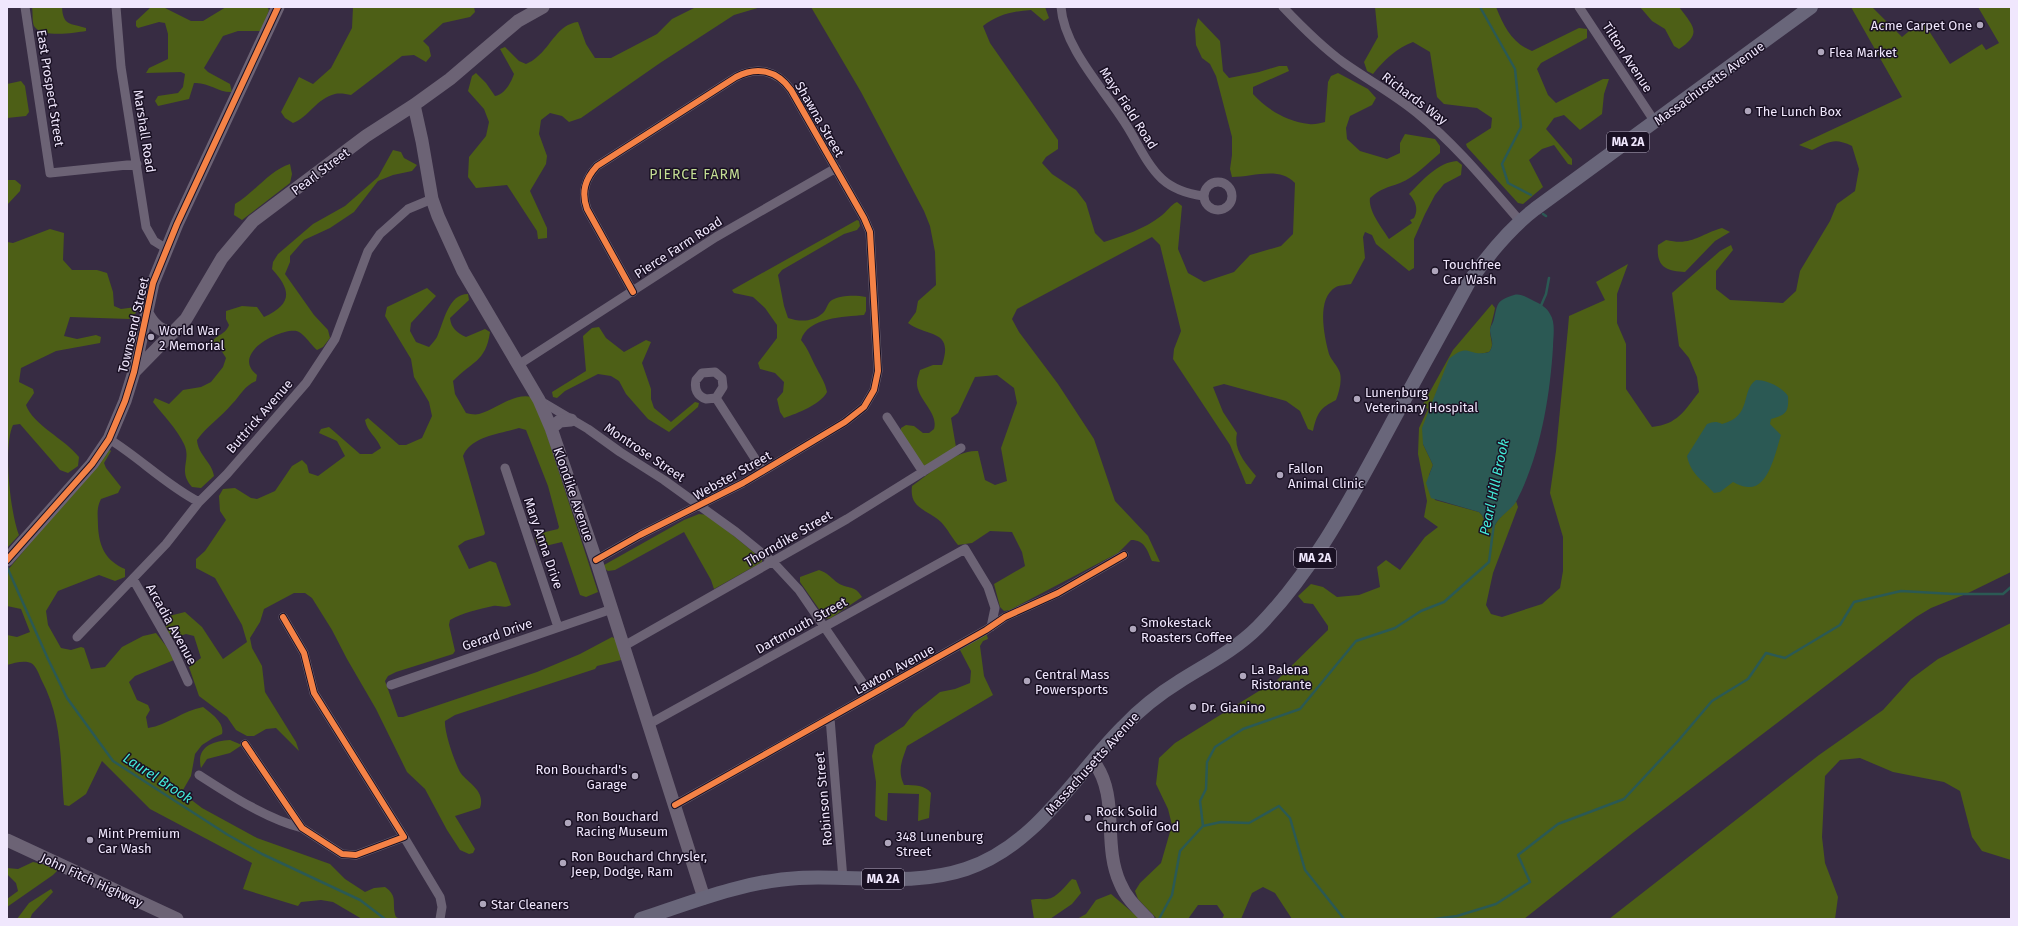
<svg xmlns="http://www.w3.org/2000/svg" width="2018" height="926" font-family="'Fira Sans',sans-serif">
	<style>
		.forest { fill: #4d5f16 }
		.water { fill: #2b5954 }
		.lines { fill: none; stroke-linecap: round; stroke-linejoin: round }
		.stream { stroke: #2b5954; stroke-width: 2.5 }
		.street { stroke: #6c6375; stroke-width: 9 }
		.secondary { stroke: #6c6375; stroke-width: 13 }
		.primary { stroke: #69667a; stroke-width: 14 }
		.cycleway-casing { stroke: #1a1124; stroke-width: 8 }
		.cycleway { stroke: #f48246; stroke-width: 6 }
		.poi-dot { fill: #afa6bc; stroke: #1a1124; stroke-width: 1.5 }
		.labels { text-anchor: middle; stroke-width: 3; stroke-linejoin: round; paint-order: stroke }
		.shield { fill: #1a1124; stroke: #b0a7bc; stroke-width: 1 }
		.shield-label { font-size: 12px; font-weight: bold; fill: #f0e7fd }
		.poi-label { font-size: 13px; fill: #f0e7fd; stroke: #1a1124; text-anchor: start }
		.street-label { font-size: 13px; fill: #f0e7fd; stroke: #1a1124 }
		.neighbourhood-label { font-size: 14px; letter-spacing: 1px; fill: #c3dd93; stroke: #1a1124 }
		.water-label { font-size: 14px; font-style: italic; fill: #43ead7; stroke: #1a1124 }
	</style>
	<rect width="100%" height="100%" fill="#372c43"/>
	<path class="forest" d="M32 7H62C63 26 70 23 86 28V31C74 33 41 38 34 26 32 21 33 12 32 7Z
		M151 7H163L191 21H203L226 7H267L269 10 261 31H238L223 36 204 68 208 72 230 84 232 92C219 93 209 82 194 83L189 99 158 106 155 101 158 96 178 93 183 87 185 74 181 72 146 73 149 68 168 59V34L165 23 159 22 138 28 136 26V21Z
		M353 7H474L475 12 470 17 443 23 423 41 429 47 431 56 426 62 414 55 402 56 351 95C346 94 340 93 335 94 317 98 309 117 293 123L285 118 281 112 299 77 313 84 331 68 352 28Z
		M696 7H761L734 15 660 63 581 118 569 122 562 116 550 113 541 120 539 134 547 156 546 164 530 191 547 228V238L538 239 537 231 507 185 476 188 468 177 469 157 486 136 489 122 484 109 468 91 472 76 476 73 486 83 495 96C504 95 511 83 514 74L500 49 505 47 519 61 526 64C530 62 534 60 537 57 551 46 558 24 578 22L586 44 595 58H611L657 34 672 19Z
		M811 7H1045L1049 18 1044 21 1031 10C1013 11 997 15 983 26L990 43 1058 140V149L1046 157 1042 163 1052 174 1076 190 1086 203 1095 233 1104 242C1122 236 1145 229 1161 216 1167 212 1170 205 1177 202L1182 206 1178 249 1188 273 1204 282 1234 272 1250 255 1281 246 1293 234 1295 183C1279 166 1253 177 1232 177L1230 169 1232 155V137L1216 76 1210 64 1202 58 1196 45 1195 29 1198 18 1220 41 1223 71 1229 78 1259 72 1279 66H1287L1289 71 1253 87V94C1266 109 1288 122 1309 124 1314 125 1320 123 1325 122L1328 82 1331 76 1338 73 1368 89 1376 98 1372 105 1350 116 1346 128 1347 139 1360 151 1387 159 1400 153V143L1405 134 1435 139 1440 146V153C1428 163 1415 177 1400 183 1387 188 1381 188 1370 198 1368 211 1382 228 1389 239L1412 223 1410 220 1414 218C1419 209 1415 200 1409 194 1422 181 1438 162 1457 161L1462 165 1461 175 1444 184 1435 195 1425 214 1414 239V268L1409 271 1376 244 1372 235 1365 232 1363 237 1365 258 1351 284C1347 285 1340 285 1336 287 1316 298 1324 336 1329 354 1331 360 1338 366 1340 373 1342 382 1339 392 1336 400 1320 408 1317 413 1313 431L1308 429 1300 411 1286 401 1224 384 1213 387 1223 412 1237 433C1233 450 1246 464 1256 476L1251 484H1246L1230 445 1173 359 1174 349 1181 331 1160 245 1152 237 1017 309 1012 319 1019 332 1058 384 1094 439 1115 501 1148 536 1160 562 1152 561C1147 550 1145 540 1131 540L1118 553 1010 610 1004 611 1000 607 994 584 1025 566 1022 552 1012 532 990 531 972 543 958 545C952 538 947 528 941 522 927 509 909 509 912 486 929 474 957 449 978 451L985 480 995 485 1007 481 1001 448 1017 403 1014 388 997 375 975 377 958 413 951 418 956 447 923 467 901 435V428L906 425 914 426 923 433H929L934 429C939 412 916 399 917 382 917 378 919 374 920 370L933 365H942C954 329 929 338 908 323L916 312 918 301 936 285 935 252 930 226 924 211 861 92Z
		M1375 7H1496C1504 27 1512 43 1532 51L1579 28 1587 29V38L1541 63 1537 69 1548 95 1556 103 1603 79H1609L1604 94 1602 114 1580 130 1564 115 1554 118 1546 129 1572 159V165L1568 164 1554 145 1542 149 1529 160 1543 187 1523 204 1518 203 1467 147 1466 144 1491 128 1492 118 1477 108 1444 104 1437 97 1430 52 1413 42C1397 48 1384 60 1373 74L1367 71 1364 62 1378 37Z
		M1640 7H1679C1693 26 1703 33 1679 49L1674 46 1665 29 1652 21Z
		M1851 7H1872L1902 37 1920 22 1924 23 1950 64 1982 44 1986 50 1999 43 1978 7H2011V572L1966 594 1931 608 1916 617 1634 832 1524 919H1292L1275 893 1263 887 1252 893 1241 919H1222L1224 915 1217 905H1198L1188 919H1157L1138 899 1135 891 1140 883 1161 863 1172 825 1168 809 1156 784 1159 758 1175 743 1267 686 1272 685 1328 630V626L1313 604 1304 603 1298 596 1311 584 1323 587 1337 597 1359 595 1380 587 1377 567 1386 560 1400 570 1425 537 1438 527 1424 517 1427 501 1418 454 1419 428 1428 409 1422 406 1453 350 1492 304 1495 308C1494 316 1490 326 1490 331 1490 339 1495 345 1489 352L1480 354 1423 444 1433 465 1429 475 1435 500 1479 512 1482 515 1485 522 1495 525C1500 515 1510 510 1516 501L1518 507 1493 573 1486 605 1491 614 1502 617 1542 604 1560 588 1563 571V537L1550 493 1556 451 1568 328 1569 316 1605 300 1596 282 1628 264 1617 294V323L1626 344V389L1652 427C1678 424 1684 411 1699 392L1697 377 1689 358 1679 346 1672 293 1720 251 1731 245 1733 250 1716 271V289L1730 300 1783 303 1796 291 1800 271 1830 221 1837 204 1855 191 1859 169 1852 146C1834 137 1829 142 1812 150L1799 145 1902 97Z
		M21 81 25 86 29 112 26 116 7 118V84Z
		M393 150 401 152 404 158 417 165 412 171 393 175 378 181 354 212 330 228 304 240 290 256V262L285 274 314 315 328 330 330 338 323 347 317 350C311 345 305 335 299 332 287 325 228 352 257 375L256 381C244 386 241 395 232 404 221 417 207 426 197 440 198 455 212 462 214 476L201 488 192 487C177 470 192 461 184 444 177 429 163 415 153 402L155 398 169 404 183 390 201 387 211 382 223 367 226 358 221 350 210 345C215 334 225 336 229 325L226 319V311L242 306 257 307 264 317C292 304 292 291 272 269L273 262 278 254 313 224 345 206 378 177Z
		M290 164 292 174 290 183 242 220 234 215 235 204C254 193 270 170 290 164Z
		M7 180H15L21 185 20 191 7 205Z
		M857 220 859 221 860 226 857 230 844 234 782 270 778 275 784 306 788 318C800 322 813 322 823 313 827 309 827 303 832 300 841 295 856 295 866 297V311L864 315C844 317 808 317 801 340 809 350 811 358 817 369 821 377 825 382 827 392 820 405 798 413 784 418L780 412 777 399 783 392 784 382 775 373 760 369 758 363 777 338V325L765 308 753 297 734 293 732 290Z
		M1722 228 1730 232 1715 241 1685 272C1665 271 1656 266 1658 245L1666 240C1692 246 1698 235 1722 228Z
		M50 229 64 233 63 260 72 270H97L107 273 113 292 114 306 121 309 136 307V313L129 319 70 317 64 336 77 339 96 335 101 337 100 343 56 351 21 368 19 382 33 389 34 393 26 405C33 425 65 439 79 457L78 466 68 473 60 470 20 424 13 425C3 446 10 512 19 535L7 548V242L13 243Z
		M427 288 436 296 411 323 410 331 416 342 429 347C432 344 435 340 437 337 444 322 448 294 468 294L469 300 450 318C451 328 457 333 466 337L485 329 490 332C486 362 471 362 453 381L455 394 466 413C470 414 475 415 479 414 496 410 514 392 532 397L544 426 598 592 586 597 580 595 562 542 541 547 537 544 535 538 541 533 558 529 559 527 548 486 526 430 519 428C500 434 471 436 463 456L485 533 484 535 465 541 458 546 469 569 490 561 496 563 511 605C504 609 500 605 493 606 479 609 462 613 450 620L449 625 455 651 453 654 396 672 388 676 385 681 398 717H403L537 672 580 654 612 637 616 639 621 660 597 666 595 669 455 715 445 721C444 732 455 763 460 772 467 783 486 790 480 808L455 816 475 849 473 853 469 854 460 850 447 830 425 789 407 772 376 709 347 659 332 630 312 598 305 593H294L264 609 260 622 250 638 252 648 262 666 265 692 296 742 299 751 276 728 266 729 254 736H247L236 730 227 717 199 696 189 667 201 658 194 636 186 634 173 638 168 633 165 623 169 616 185 612 202 627 223 659 247 642 242 625 215 578 196 568V559L205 551 226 520 220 511 219 496 223 489 235 488 251 498 257 499 275 491 292 466 302 460 307 465 309 473 318 476 345 456 337 441 319 433 321 429 329 427 360 454H372L381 448C377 437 367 432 365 420L368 418 399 445H406L422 438 432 416 429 402 414 377 411 359 385 316 387 307Z
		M599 327 606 338 624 352 646 340 651 342 642 363 651 389V399L654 408 671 422 695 402 699 403 698 407 669 432 648 419 626 394 619 381 611 376 598 374 565 391 557 398 553 397 552 392 586 371 583 336 592 328Z
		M110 450 111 451 104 463 106 468 121 487 118 493 101 499C96 509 98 515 98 526 99 547 106 561 125 569V577L115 581 99 575 58 591 46 611 48 625 61 648 71 650 81 647 84 648 91 669 105 667 122 647 143 636 156 633 173 655 174 660 135 676 129 682 137 700 148 705 150 710 146 717 148 728C168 725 182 711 203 707 211 713 225 723 222 734L213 738 202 745 195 754 191 776 183 790 185 795 202 808 257 838 330 864 345 879 365 892 374 888 385 887C399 897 391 903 396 917L400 919H362L333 902 321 900 301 902 298 906 243 889 252 863 150 809 102 761 86 794 69 806 64 805C60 760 63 720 41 679 39 674 36 666 31 663 24 660 14 663 7 665V635L17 637 30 632 21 609 7 606V571L106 452Z
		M699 514 708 515 762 559V562L714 589 711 580 684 532 615 570 608 571 604 568V565L684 520Z
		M819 570C828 573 831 578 838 583 849 590 854 584 862 597L831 618 826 619 800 582V577Z
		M2011 623V860L1982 851 1972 837 1960 791 1944 782 1893 772 1860 758 1840 760 1825 776 1822 837 1825 863 1838 897 1835 919H1609L1819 755 1883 710 1911 679 1938 659Z
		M986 632 988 639 983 641 980 646 984 676 993 695 907 746C902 761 897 770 904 785 915 785 925 785 931 793L929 818 918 821 919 794 888 793 887 821 881 820 875 816 876 782 872 756 875 745 904 726 914 713 940 692 955 689 970 683 971 671 960 650Z
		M230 740 242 745 230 753 207 759 201 768C196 747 212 741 230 740Z
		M33 862 55 867 57 871 53 875 7 907V899L18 891 16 883 7 874V868L18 869Z
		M1072 879 1076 880 1081 893 1072 904 1050 919H1034L1031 900C1037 898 1041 900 1047 899 1057 898 1065 886 1072 879Z
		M51 889 53 892 32 914 30 919H17L29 903Z
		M1111 894 1140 919H1077L1086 914 1096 900Z"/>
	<path class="water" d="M1514 295C1521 293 1528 298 1534 301 1541 304 1547 308 1550 314 1556 323 1553 337 1553 347 1550 397 1540 456 1517 500 1511 511 1500 515 1495 525L1492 527C1484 524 1485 517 1479 512L1431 498 1426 483 1433 465 1423 444 1422 428 1449 359C1469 341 1469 358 1489 352 1495 345 1491 339 1490 331 1490 326 1493 324 1494 319 1498 303 1496 301 1514 295Z
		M1756 380C1767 380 1782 387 1788 396 1789 412 1786 415 1771 419L1770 424 1781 435C1776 450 1769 489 1748 487 1743 487 1737 484 1733 482L1720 492 1714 493C1702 479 1691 475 1687 456L1707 424C1713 422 1716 421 1722 424 1753 416 1740 391 1756 380Z"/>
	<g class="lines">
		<path class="stream" d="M1480 7 1515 69 1521 127 1502 164 1508 183 1531 195
			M1543 214 1546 216
			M1540 308 1546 294 1549 278
			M7 567 48 659 67 698 113 761 228 835 262 854 360 900 385 919
			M1203 826 1221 822 1249 823 1279 806 1290 818 1305 870 1344 919
			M1159 919 1172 895 1180 851 1203 826 1200 801 1206 789 1207 762 1215 747 1243 729 1300 709 1356 641 1395 628 1421 611 1444 602 1489 562 1494 523
			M1435 919 1457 916 1496 904 1530 882 1518 855 1558 824 1624 799 1678 741 1712 701 1748 679 1766 653 1785 658 1840 625 1854 602 1901 591 1953 594H2003L2011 587"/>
		<path class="street" d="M25 7 50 173 137 164
			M116 7 121 67 146 227 154 241 167 249
			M1061 7C1064 48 1104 89 1125 123 1137 141 1146 164 1162 179 1173 189 1189 194 1203 196
			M1283 7C1302 27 1322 47 1344 63 1368 80 1394 94 1417 113 1457 146 1486 182 1520 221
			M1579 7 1655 122
			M1204 196a14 14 0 1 1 28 0a14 14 0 1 1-28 0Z
			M518 365 716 237 836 168
			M716 398 706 399C697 396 694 389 696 380L702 373 715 372 722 378 723 387 716 398 763 471
			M539 400 588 429 620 452 664 480 736 532 773 562 799 590 871 695
			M887 417 923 472
			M109 439C140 458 166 485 199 502
			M505 468 558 627
			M596 560 640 535 743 483 845 422 864 407 874 390 878 371 870 232 864 218 791 90C777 70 757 66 736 77L597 166C585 179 581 192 587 209L633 292
			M133 579 173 649 188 682
			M77 637 166 544 199 502 227 474 306 383 335 339 368 251 380 234 408 209 432 199
			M624 646 847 519 961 448
			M391 685 612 609
			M830 718 843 879
			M649 724 965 549 988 587 995 608 991 627
			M245 744 302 828 342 854 356 855 404 837 314 693 304 653 283 617
			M199 775C230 795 265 818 302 828
			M675 805 986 630 1005 617 1058 593 1124 555
			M404 837 440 897 442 907 440 919"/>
		<path class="secondary" d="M414 105 422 141 432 199 438 216 463 271 539 400 551 428 596 560 704 898
			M147 313C153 325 161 333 174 332
			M134 372 186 319 222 258 253 221 366 136 414 105 450 79 518 21 543 7
			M551 428 560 421 571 420
			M7 560 92 464 109 439 125 401 134 372 153 283 177 224 278 7
			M1094 762C1120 797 1102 844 1120 883 1126 898 1137 908 1148 919
			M7 840 177 919"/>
		<path class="primary" d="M641 919C692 902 744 881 799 878 854 875 912 887 966 869 1037 845 1073 777 1123 727 1140 709 1159 694 1180 681 1207 664 1235 650 1258 627 1314 570 1350 500 1388 430 1414 381 1442 332 1469 282 1488 255 1509 229 1535 209L1811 7"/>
		<g class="cycleway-casing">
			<path id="cycleway" d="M7 560 92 464 109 439 125 401 134 372 153 283 177 224 278 7
				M596 560 640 535 743 483 845 422 864 407 874 390 878 371 870 232 864 218 791 90C777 70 757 66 736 77L597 166C585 179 581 192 587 209L633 292
				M245 744 302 828 342 854 356 855 404 837 314 693 304 653 283 617
				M675 805 986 630 1005 617 1058 593 1124 555"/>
		</g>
		<use href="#cycleway" class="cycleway"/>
	</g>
	<g class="poi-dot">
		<circle cx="1980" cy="25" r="4"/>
		<circle cx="1821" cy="52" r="4"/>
		<circle cx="1748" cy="111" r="4"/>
		<circle cx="1435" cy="271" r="4"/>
		<circle cx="151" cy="337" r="4"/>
		<circle cx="1357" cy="399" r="4"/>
		<circle cx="1280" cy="475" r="4"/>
		<circle cx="1133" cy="629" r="4"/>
		<circle cx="1243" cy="676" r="4"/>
		<circle cx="1027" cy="681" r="4"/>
		<circle cx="1193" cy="707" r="4"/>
		<circle cx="635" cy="776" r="4"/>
		<circle cx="1088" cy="818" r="4"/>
		<circle cx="568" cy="823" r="4"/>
		<circle cx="90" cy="840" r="4"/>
		<circle cx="888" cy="843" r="4"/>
		<circle cx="563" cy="863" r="4"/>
		<circle cx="483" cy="904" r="4"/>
	</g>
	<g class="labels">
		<g class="shield">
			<rect x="1607" y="132" width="42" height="20" rx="3"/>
			<rect x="1294" y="548" width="42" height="20" rx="3"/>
			<rect x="862" y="869" width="42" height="20" rx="3"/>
		</g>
		<g class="shield-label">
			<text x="1628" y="146">MA 2A</text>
			<text x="1315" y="562">MA 2A</text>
			<text x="883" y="883">MA 2A</text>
		</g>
		<g class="poi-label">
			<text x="1972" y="30" text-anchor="end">Acme Carpet One</text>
			<text x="1829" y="57">Flea Market</text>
			<text x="1756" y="116">The Lunch Box</text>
			<text x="1443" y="269">Touchfree<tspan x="1443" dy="15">Car Wash</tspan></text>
			<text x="159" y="335">World War<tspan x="159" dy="15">2 Memorial</tspan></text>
			<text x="1365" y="397">Lunenburg<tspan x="1365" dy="15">Veterinary Hospital</tspan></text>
			<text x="1288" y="473">Fallon<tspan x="1288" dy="15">Animal Clinic</tspan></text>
			<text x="1141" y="627">Smokestack<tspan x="1141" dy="15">Roasters Coffee</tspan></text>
			<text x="1251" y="674">La Balena<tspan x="1251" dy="15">Ristorante</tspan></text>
			<text x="1035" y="679">Central Mass<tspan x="1035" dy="15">Powersports</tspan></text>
			<text x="1201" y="712">Dr. Gianino</text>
			<text x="627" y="774" text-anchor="end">Ron Bouchard's<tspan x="627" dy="15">Garage</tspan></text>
			<text x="1096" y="816">Rock Solid<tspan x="1096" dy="15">Church of God</tspan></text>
			<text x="576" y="821">Ron Bouchard<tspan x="576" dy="15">Racing Museum</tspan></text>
			<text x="98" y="838">Mint Premium<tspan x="98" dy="15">Car Wash</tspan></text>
			<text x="896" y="841">348 Lunenburg<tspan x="896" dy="15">Street</tspan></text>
			<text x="571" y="861">Ron Bouchard Chrysler,<tspan x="571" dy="15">Jeep, Dodge, Ram</tspan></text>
			<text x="491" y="909">Star Cleaners</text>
		</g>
		<g class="street-label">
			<text transform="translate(1628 57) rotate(57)" y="5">Tilton Avenue</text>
			<text transform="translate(1709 83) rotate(-36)" y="5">Massachusetts Avenue</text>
			<text transform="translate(51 88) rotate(81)" y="5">East Prospect Street</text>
			<text transform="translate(1415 98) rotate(37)" y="5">Richards Way</text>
			<text transform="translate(1129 108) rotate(57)" y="5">Mays Field Road</text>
			<text transform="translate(820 119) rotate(60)" y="5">Shawna Street</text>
			<text transform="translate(145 131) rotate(81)" y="5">Marshall Road</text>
			<text transform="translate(320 171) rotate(-37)" y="5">Pearl Street</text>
			<text transform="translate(678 247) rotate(-33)" y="5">Pierce Farm Road</text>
			<text transform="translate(133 325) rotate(-77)" y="5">Townsend Street</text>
			<text transform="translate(259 416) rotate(-49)" y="5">Buttrick Avenue</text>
			<text transform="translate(645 452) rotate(34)" y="5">Montrose Street</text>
			<text transform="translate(732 475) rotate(-29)" y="5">Webster Street</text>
			<text transform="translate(574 494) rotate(71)" y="5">Klondike Avenue</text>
			<text transform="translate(788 538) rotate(-30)" y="5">Thorndike Street</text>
			<text transform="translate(544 543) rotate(71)" y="5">Mary Anna Drive</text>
			<text transform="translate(172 624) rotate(61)" y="5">Arcadia Avenue</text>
			<text transform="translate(801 625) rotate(-29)" y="5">Dartmouth Street</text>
			<text transform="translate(497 634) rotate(-19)" y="5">Gerard Drive</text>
			<text transform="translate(894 669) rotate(-29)" y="5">Lawton Avenue</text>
			<text transform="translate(1092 763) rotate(-48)" y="5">Massachusetts Avenue</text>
			<text transform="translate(823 799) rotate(-95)" y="5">Robinson Street</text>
			<text transform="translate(92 880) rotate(25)" y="5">John Fitch Highway</text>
		</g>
		<g class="neighbourhood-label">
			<text x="695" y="179">PIERCE FARM</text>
		</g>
		<g class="water-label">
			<text transform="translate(1494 487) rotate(-78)" y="5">Pearl Hill Brook</text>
			<text transform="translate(158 778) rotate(33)" y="5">Laurel Brook</text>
		</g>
	</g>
	<rect width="2018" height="926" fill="none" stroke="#f0e7fd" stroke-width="16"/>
</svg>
